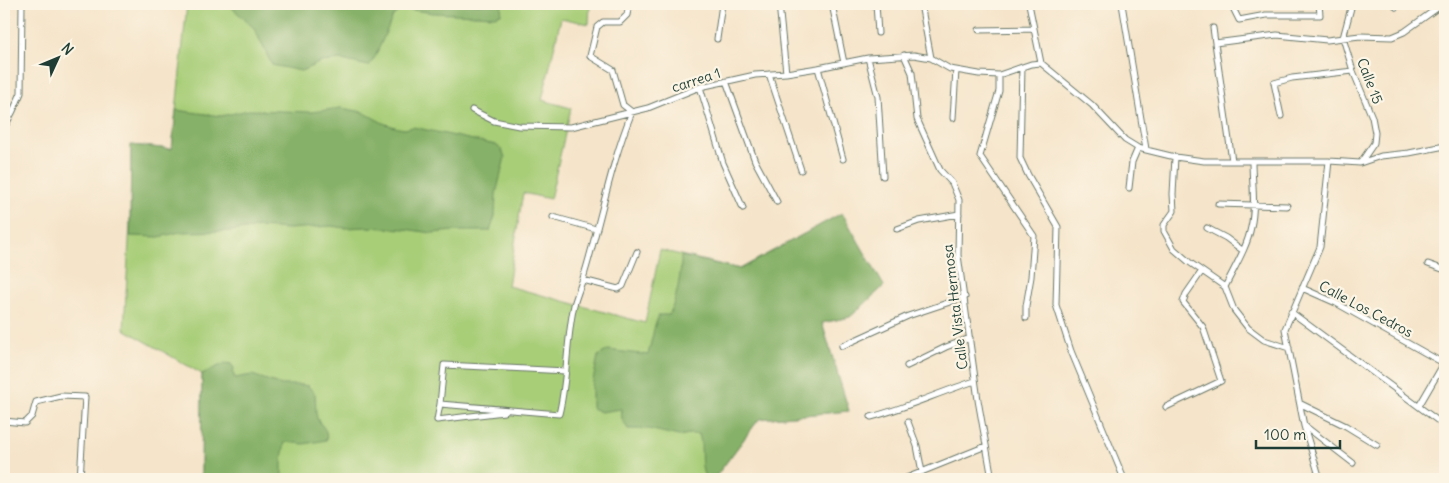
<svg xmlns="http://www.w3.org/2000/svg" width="1449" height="483" font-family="Delius,sans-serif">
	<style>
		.green { fill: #a8ce78; stroke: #648656 }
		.forest { fill: #86b168; stroke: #52774e }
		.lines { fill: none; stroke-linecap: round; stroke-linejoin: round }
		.minor-casing { stroke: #6a7768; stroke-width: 7 }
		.minor { stroke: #fff; stroke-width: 5 }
		.labels { text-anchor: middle; stroke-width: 4.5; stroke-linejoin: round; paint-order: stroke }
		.street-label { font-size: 14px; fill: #1f3d34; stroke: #fcf5e5 }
	</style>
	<rect width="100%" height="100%" fill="#fcf5e5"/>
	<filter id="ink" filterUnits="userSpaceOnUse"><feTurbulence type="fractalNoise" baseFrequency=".02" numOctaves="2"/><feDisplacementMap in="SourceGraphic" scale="10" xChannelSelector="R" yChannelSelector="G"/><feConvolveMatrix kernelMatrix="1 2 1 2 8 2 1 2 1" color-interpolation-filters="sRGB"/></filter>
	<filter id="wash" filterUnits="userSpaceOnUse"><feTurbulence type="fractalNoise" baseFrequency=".0096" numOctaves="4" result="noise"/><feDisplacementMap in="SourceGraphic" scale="20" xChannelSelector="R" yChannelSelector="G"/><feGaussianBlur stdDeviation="1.12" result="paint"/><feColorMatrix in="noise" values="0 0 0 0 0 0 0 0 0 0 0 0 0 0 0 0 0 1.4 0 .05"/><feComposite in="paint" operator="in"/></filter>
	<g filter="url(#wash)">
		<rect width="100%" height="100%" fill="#f5e4c9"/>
		<path class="green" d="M187 4H590L589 24 561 18 542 100 571 108 550 199 523 193 508 286 645 323 660 250 740 269 842 213 884 286 850 317 822 323 849 411 759 419 714 479H201L202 374 124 329 130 223 131 145 172 149Z"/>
		<path class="forest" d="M228 4H502L501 14 495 16 434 13 406 9 399 11 393 16 375 57 369 66 342 60 321 62 301 71 272 65 254 28Z
			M341 108 363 112 383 123 398 128 405 129 413 127 496 145 502 150 505 157 496 194 495 216 490 231H454L432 233 404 229 367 227 345 228 331 226 288 229 259 227 231 231 180 232 159 237 130 236 131 145 172 149 176 110 221 116 249 110 312 112Z
			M842 213 884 286 850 317 822 323 849 411 759 419 714 479H706C698 465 704 449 699 434H689L679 436 649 429H628L622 419 621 409 601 412 592 408V386L598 356 608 350 648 355 655 325 659 315H669C676 302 682 271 681 256L740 269Z
			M225 363 231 364 234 368 233 373 235 378 252 375 282 385H302L308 386 315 394C316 402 315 411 317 418 321 427 329 429 326 440L304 444 285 442 282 458V479H201L202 374Z"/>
	</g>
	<g filter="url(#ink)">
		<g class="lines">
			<g class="minor-casing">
				<path id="minor" d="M779 4 786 73
					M832 4 844 63
					M876 4 878 33
					M921 4 931 58
					M1029 4 1041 63
					M1122 4 1146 149
					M1231 4 1239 20 1266 15H1320L1319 4
					M1352 4 1343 38 1353 71 1372 117 1375 133 1374 143 1361 162
					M1396 7 1401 4
					M1213 28 1215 43
					M979 30 1034 29
					M717 39 722 4
					M904 55 912 73 917 119 940 170 952 183 959 200 958 255 978 400 992 479
					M868 58 878 97 883 176
					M1022 67 1020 158 1028 175 1058 227 1056 305 1071 351 1124 479
					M818 68 843 159
					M769 74 801 170
					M999 75V91L980 156 1034 236 1031 277 1026 306V318
					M726 81 755 161 777 202
					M700 87 723 163 743 208
					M472 110 494 121 519 126 571 127 648 108 700 87 728 81 755 75 786 73 818 68 868 58 914 55 931 58 950 69 979 74 999 75 1031 64 1041 63 1092 105 1125 140 1138 148 1175 157 1204 161H1329L1360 163 1381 156 1409 153 1445 146
					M1281 116 1274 83 1292 78 1353 71
					M953 118 956 70
					M4 128 13 111 21 93 22 4
					M1175 157 1173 194 1174 211 1164 225V231L1174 249 1189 262 1225 287 1234 310 1248 328 1264 340 1289 348
					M1232 161 1215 43 1277 35 1327 40 1360 36 1392 37 1404 32 1443 4
					M1129 188 1132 162 1138 148
					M1218 204 1287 206
					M553 217 596 229
					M1207 228 1226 238 1242 250
					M897 229 919 221 959 214
					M1428 264 1445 270
					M583 280 618 289 623 286 637 252
					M1225 287C1234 268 1247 248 1251 227 1256 206 1252 182 1252 161
					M1302 288 1336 303 1445 364
					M1291 312 1445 426
					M842 346 908 316 965 297
					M907 366 946 347 970 338
					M566 371 444 365 440 404 559 414C568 378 566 341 574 305 577 294 582 283 585 272 601 219 611 163 632 112L623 105 613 70 590 56 597 27 603 22H620L627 15 629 4
					M440 404 437 420 504 412
					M1301 404 1346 426 1377 445
					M1419 406 1444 363
					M1166 407 1221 381 1203 327 1183 302 1186 294 1202 271
					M871 417C906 408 940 392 975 381
					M4 421 25 423 32 416 36 402 61 396 85 397 80 479
					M908 422 917 446 922 472
					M1305 426 1353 463
					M904 479 986 446
					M1320 479 1304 426 1285 329 1320 247 1329 161"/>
			</g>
			<use href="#minor" class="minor"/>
		</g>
	</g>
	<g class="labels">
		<g class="street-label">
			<text transform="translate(696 80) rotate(-18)" y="5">carrea 1</text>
			<text transform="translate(1370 81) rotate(69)" y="5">Calle 15</text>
			<text transform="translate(955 307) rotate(-97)" y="5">Calle Vista Hermosa</text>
			<text transform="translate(1366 309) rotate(28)" y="5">Calle Los Cedros</text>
		</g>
	</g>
	<rect width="1449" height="483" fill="none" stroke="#fcf5e5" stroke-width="20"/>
	<g transform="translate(58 58) rotate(46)" stroke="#fcf5e5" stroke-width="4" paint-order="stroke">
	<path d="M0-4L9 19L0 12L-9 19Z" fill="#1f3d34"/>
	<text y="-8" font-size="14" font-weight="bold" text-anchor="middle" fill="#1f3d34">N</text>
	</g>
	<path d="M1256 440v8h84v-8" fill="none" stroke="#1f3d34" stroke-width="2.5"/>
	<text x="1264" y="440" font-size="15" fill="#1f3d34" stroke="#fcf5e5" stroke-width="4" paint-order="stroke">100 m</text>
</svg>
